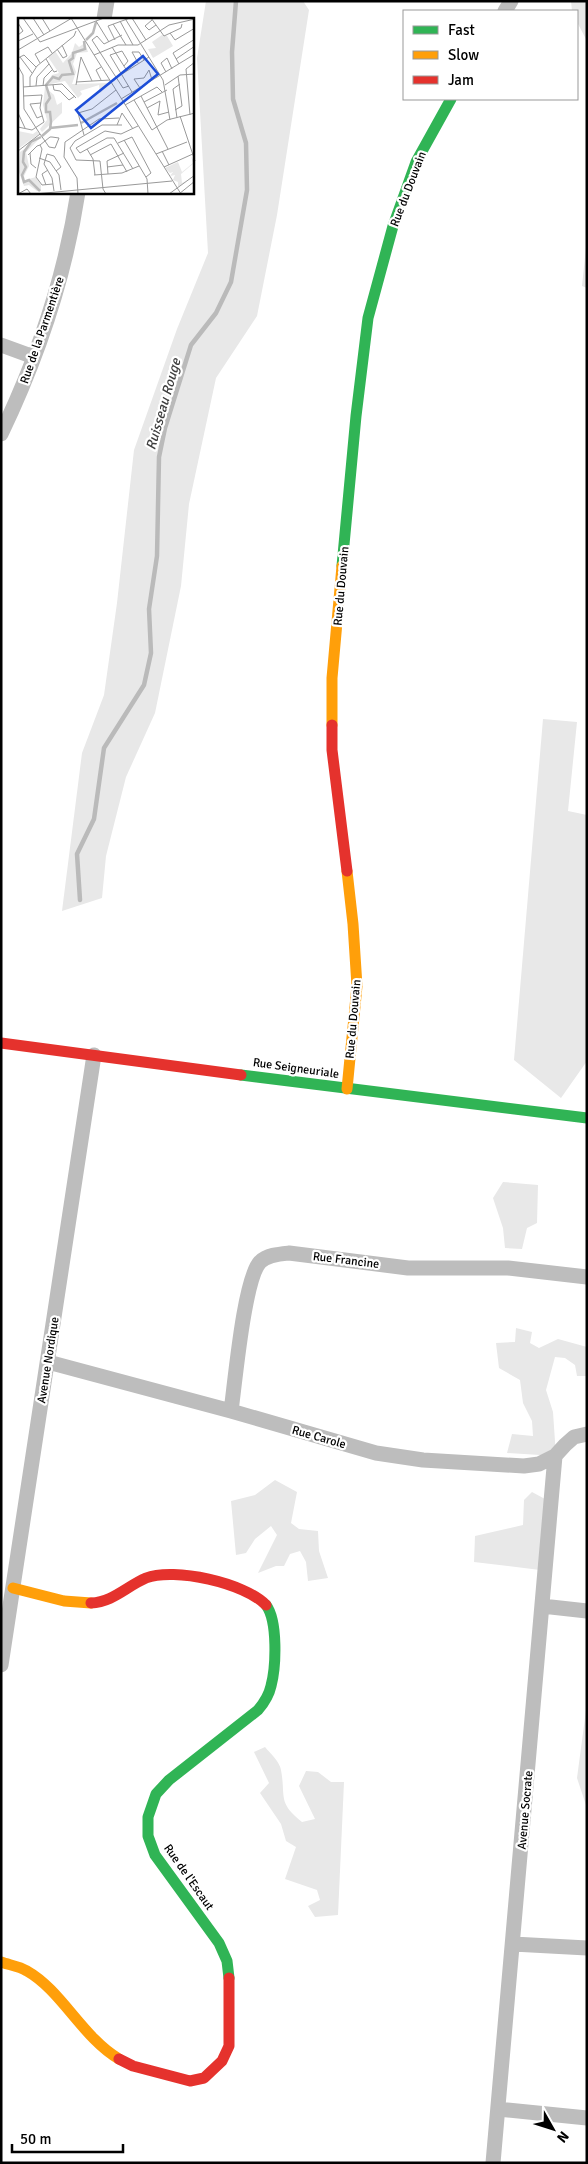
<svg xmlns="http://www.w3.org/2000/svg" width="588" height="2164" font-family="Signika,sans-serif">
	<style>
		.green { fill: #e8e8e8 }
		.lines { fill: none; stroke-linecap: round; stroke-linejoin: round }
		.stream { stroke: #bababa; stroke-width: 4.5 }
		.street { stroke: #bdbdbd; stroke-width: 15 }
		.fast { stroke: #30b455; stroke-width: 11 }
		.slow { stroke: #ff9f0a; stroke-width: 11 }
		.jam { stroke: #e5322d; stroke-width: 11 }
		.labels { text-anchor: middle; stroke-width: 4.5; stroke-linejoin: round; paint-order: stroke }
		.street-label { font-size: 12px; fill: #000; stroke: #fff }
		.water-label { font-size: 14px; font-style: italic; fill: #3e3e3e; stroke: #fff }
		.inset-river { fill: none; stroke: #bababa; stroke-width: 2.5 }
		.inset-road { fill: none; stroke: #999; stroke-width: 1 }
		.view { fill: #1d4ed8; fill-opacity: 0.15; stroke: #1d4ed8; stroke-width: 2.5 }
		.inset-edge { fill: none; stroke: #000; stroke-width: 2.5 }
	</style>
	<rect width="100%" height="100%" fill="#fff"/>
	<path class="green" d="M206 1H303L309 10 277 215 257 316 216 378 189 504 181 586 155 713 126 777 106 856 102 898 62 911 82 753 104 695 117 603 134 450 177 329 208 253 197 58Z
		M571 1H587V41L577 22V11H572Z
		M587 238V288L582 286Z
		M543 719 577 722 568 811 587 815V1061L561 1098 514 1060Z
		M503 1182 538 1185 537 1223 527 1228 522 1249 505 1248 503 1228 493 1198Z
		M516 1328 532 1332 530 1343 539 1348 558 1339 587 1347V1376H577L575 1365 565 1358 555 1357 546 1390 553 1412 556 1456 507 1453 512 1434 533 1436 532 1421 523 1403 520 1380 499 1368 496 1343 515 1342Z
		M275 1480 297 1492 291 1523 299 1529 318 1531 319 1551 328 1578 308 1581 306 1562 300 1551 290 1554 284 1566H276L258 1573 277 1535 271 1526 255 1539 246 1553 236 1555 231 1501 255 1495Z
		M532 1492 545 1499 540 1570 474 1562 475 1536 523 1525 524 1500Z
		M587 1703V1808L577 1778Z
		M265 1747C270 1753 280 1762 281 1770 286 1797 277 1802 302 1822L315 1819 299 1786 306 1771 318 1772 331 1782H344L338 1915 315 1917 308 1906 320 1900 317 1890 285 1879 296 1847 286 1841 281 1824 260 1793 269 1783 254 1752Z"/>
	<g class="lines">
		<path class="stream" d="M80 900 77 854 94 819 104 748 144 685 151 653 149 609 157 556 159 457 165 428 191 345 216 313 231 282 247 190 246 143 233 99 232 52 236 1"/>
		<path class="street" d="M505 11 511 1
			M104 19 107 1
			M1 345 34 357
			M1 434C38 357 65 277 78 192
			M48 1362 231 1411 376 1453 423 1460 524 1466 539 1464 555 1456 565 1445 574 1437 587 1434
			M231 1411C235 1383 244 1279 260 1262 267 1255 279 1254 289 1253L408 1268H508L587 1277
			M542 1606 587 1611
			M1 1665 94 1055
			M513 1944 587 1948
			M498 2109 587 2118
			M493 2163 555 1456"/>
		<path class="fast" d="M342 566 356 416 368 318 393 226 416 162 451 99
			M241 1075 587 1118
			M229 1978 227 1961 219 1943 155 1855 148 1836V1817L156 1794 169 1780 258 1710C264 1703 269 1695 271 1686 276 1667 278 1621 266 1605"/>
		<path class="slow" d="M332 725V678L342 566
			M347 871 353 924 357 986 347 1089
			M13 1588 64 1601 91 1603
			M1 1962C9 1965 19 1966 27 1971 61 1990 83 2038 119 2059"/>
		<path class="jam" d="M332 725V750L347 871
			M1 1043 241 1075
			M91 1603C113 1602 127 1586 146 1578 174 1567 245 1583 266 1605
			M119 2059 133 2066 190 2081 204 2078 222 2061 229 2046V1978"/>
	</g>
	<g class="labels">
		<g class="street-label">
			<text transform="translate(408 189) rotate(-69)" y="4">Rue du Douvain</text>
			<text transform="translate(42 330) rotate(-71)" y="4">Rue de la Parmentière</text>
			<text transform="translate(341 586) rotate(-85)" y="4">Rue du Douvain</text>
			<text transform="translate(353 1019) rotate(-85)" y="4">Rue du Douvain</text>
			<text transform="translate(296 1068) rotate(8)" y="4">Rue Seigneuriale</text>
			<text transform="translate(346 1260) rotate(7)" y="4">Rue Francine</text>
			<text transform="translate(48 1360) rotate(-81)" y="4">Avenue Nordique</text>
			<text transform="translate(319 1437) rotate(16)" y="4">Rue Carole</text>
			<text transform="translate(525 1810) rotate(-85)" y="4">Avenue Socrate</text>
			<text transform="translate(189 1877) rotate(55)" y="4">Rue de l'Escaut</text>
		</g>
		<g class="water-label">
			<text transform="translate(163 404) rotate(-74)" y="5">Ruisseau Rouge</text>
		</g>
	</g>
	<g transform="translate(18 18)">
		<rect width="176" height="176" fill="#fff"/>
		<path d="M144 17 149 18 155 28 135 40 130 31 138 30 134 24ZM57 25 61 29 67 25 70 34 59 35 55 46 58 54 54 66 93 65 82 75 81 67 62 73 64 76 60 80 47 63 28 67 34 57 41 55 30 39 37 33 45 45 54 35ZM27 69 36 77 39 87 44 84V95L24 114 22 111 29 102 25 87ZM0 113 15 116 19 113 21 116 0 131ZM23 119 8 134 11 148 6 158 7 162 18 159 23 167V173H19L11 167 6 168 1 154 2 134ZM173 138 176 144V145L163 156 164 165 170 162 160 169V164L155 162 157 157 152 158 155 154 152 155 147 150 160 144 164 154 175 145Z" fill="#e8e8e8"/>
		<path class="inset-river" d="M68 22 75 15 78 4M63 105 99 85M32 110 60 107M24 118 32 111 33 104 32 94H28V86L32 80 28 67 35 59 41 61 44 57 55 56 51 43 55 40V35L67 31 66 23M22 173 11 162 6 164 4 157 8 149 5 144 6 134 13 124 23 119"/>
		<path class="inset-road" d="M5 0 22 24 86 0M15 0 26 17M24 0 32 13M53 0 163 176M114 0 128 22M133 0 146 18 163 10 164 6M108 2 145 62 152 102M134 2 127 8 131 12 138 7M78 3 91 24M102 3 115 27M0 5 5 13 0 17M95 6 108 27M152 15 157 22 177 10M104 17 86 26 79 18 74 22 105 70 111 68M97 22 90 8 112 0M0 23 15 16M94 29 109 53M39 31 45 40 49 38 44 27M0 32 54 0M76 37 100 27H120L151 7 177 1M2 39 14 55M0 40 6 37 18 49M28 41 36 54 39 53M158 41 177 28M22 45 17 36 30 29 34 35M120 45 114 34H121L126 42M161 46 155 35 177 21M0 48 5 57 6 91 22 116 27 123 31 129 37 130 41 120 34 119H32L22 127 19 128 10 137M106 48 110 43 104 33 92 37 114 74M148 54 143 45 149 40 154 51M104 56 131 39M83 62 78 52 83 49M58 64 92 62M35 67 36 72 42 73 51 82 57 78M58 67 63 39 74 63M147 67 162 57 177 56M18 68 19 59 31 46M25 68 26 60 34 52M5 69 44 66 58 80M12 69V59L19 48 56 18 58 13M122 70 116 61 126 60 131 52 134 62M123 78 150 131M103 81 177 36M116 82 134 112 149 102 177 95M126 84 149 72M23 85 12 86 19 100 24 98M107 87 139 69 144 74M129 90 142 83 140 97 151 94M157 92 164 88 160 58M0 95 7 110M172 97 168 51 177 44M162 98 177 143M159 100 155 71 162 66M99 107 104 95 115 111M0 109 14 112 26 104 22 90 24 77 5 78M66 117 60 95 74 91 98 72M106 122 129 161 130 176M100 125 114 119 133 155 128 159M22 127 24 131 18 159 24 167 35 166M69 131 75 141 77 157M0 133 22 116M144 133 151 147M12 135 13 146 18 150M138 136 169 124M72 137 93 126 109 154M21 140 32 144 41 157 43 172M89 149 105 147M146 149 177 135M115 151 96 120H89L62 135 58 130 87 113 103 116 120 108M90 156 89 143 106 135M76 157 104 155 121 148M28 167 24 156 30 152M36 173 34 160 26 146 29 136 36 138 43 149 38 153M0 176 9 171 13 176M17 176 154 163M60 176 59 160 46 139 47 124 81 101 101 100M88 176 85 171 82 143 58 142 52 130 57 123 84 107H104M151 176 177 157M161 176 177 163"/>
		<path class="view" d="M125 38 140 56 73 110 58 92Z"/>
		<rect width="176" height="176" class="inset-edge"/>
	</g>
	<rect width="588" height="2164" fill="none" stroke="#000000" stroke-width="5"/>
	<rect x="403" y="10" width="175" height="90" fill="#ffffff" stroke="#999999"/>
	<rect x="413" y="26" width="25" height="8" fill="#30b455" stroke="#999999"/>
	<text x="448" y="35" font-size="15" fill="#000000">Fast</text>
	<rect x="413" y="51" width="25" height="8" fill="#ff9f0a" stroke="#999999"/>
	<text x="448" y="60" font-size="15" fill="#000000">Slow</text>
	<rect x="413" y="76" width="25" height="8" fill="#e5322d" stroke="#999999"/>
	<text x="448" y="85" font-size="15" fill="#000000">Jam</text>
	<g transform="translate(553 2129) rotate(129)" stroke="#ffffff" stroke-width="4" paint-order="stroke">
	<path d="M0-4L9 19L0 12L-9 19Z" fill="#000000"/>
	<text y="-8" font-size="14" font-weight="bold" text-anchor="middle" fill="#000000">N</text>
	</g>
	<path d="M12 2144v8h111v-8" fill="none" stroke="#000000" stroke-width="2.5"/>
	<text x="20" y="2144" font-size="15" fill="#000000" stroke="#ffffff" stroke-width="4" paint-order="stroke">50 m</text>
</svg>
